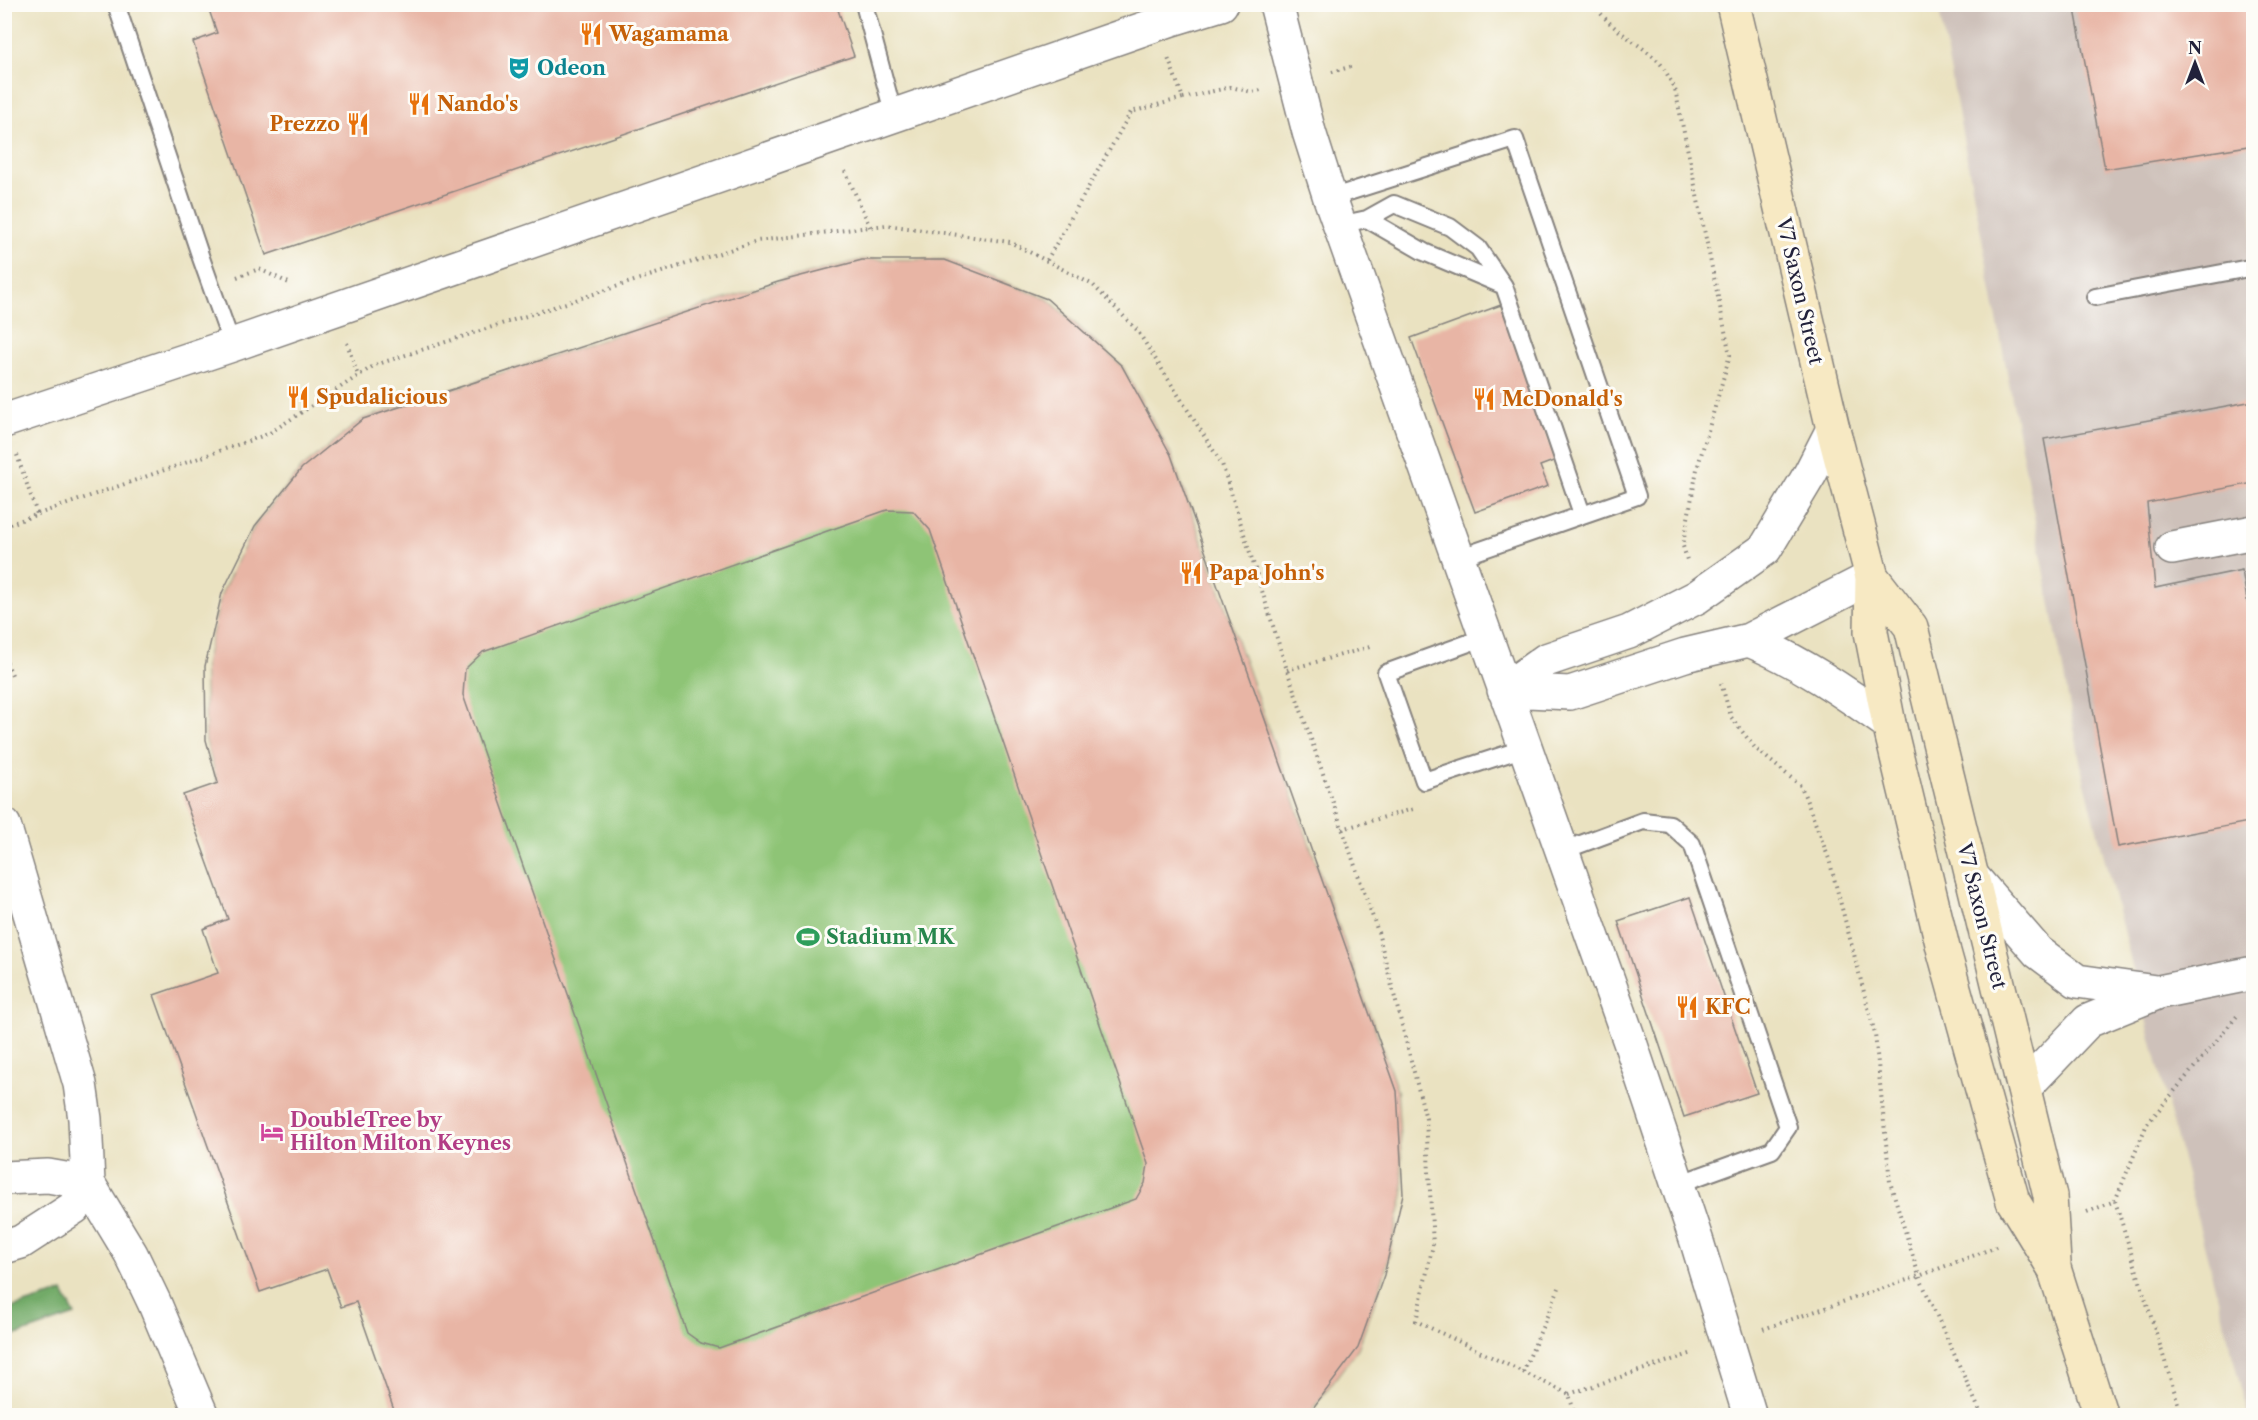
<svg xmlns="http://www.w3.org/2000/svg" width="2258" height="1420" font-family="'Libre Caslon Text',serif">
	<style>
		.industrial { fill: #cec1ba }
		.green { fill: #8ec476; stroke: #587358; stroke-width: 1.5 }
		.forest { fill: #72aa67; stroke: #4a6651; stroke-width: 1.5 }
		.building { fill: #e8b5a5; fill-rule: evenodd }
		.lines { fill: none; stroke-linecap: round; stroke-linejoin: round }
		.lane-casing { stroke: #86827e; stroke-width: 20 }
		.street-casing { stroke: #86827e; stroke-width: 36 }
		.secondary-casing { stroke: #86827e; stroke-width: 36 }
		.path { stroke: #86827e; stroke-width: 4; stroke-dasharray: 1.5 4.5; stroke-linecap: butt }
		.lane { stroke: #fff; stroke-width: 16 }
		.street { stroke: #fff; stroke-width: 33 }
		.secondary { stroke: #f7e9c3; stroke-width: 33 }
		.secondary-bridge-casing { stroke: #86827e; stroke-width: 36; stroke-linecap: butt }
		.secondary-bridge { stroke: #f7e9c3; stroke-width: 33 }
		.labels { text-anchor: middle; stroke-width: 6; stroke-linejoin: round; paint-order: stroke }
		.food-label { font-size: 20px; font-weight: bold; fill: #c56008; stroke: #fdfcf7; text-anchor: start }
		.culture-label { font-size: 20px; font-weight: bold; fill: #0d838f; stroke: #fdfcf7; text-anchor: start }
		.street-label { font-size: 20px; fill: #22223b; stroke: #fdfcf7 }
		.leisure-label { font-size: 20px; font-weight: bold; fill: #27864d; stroke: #fdfcf7; text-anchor: start }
		.hotel-label { font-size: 20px; font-weight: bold; fill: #b23c85; stroke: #fdfcf7; text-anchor: start }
	</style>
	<rect width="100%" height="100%" fill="#fdfcf7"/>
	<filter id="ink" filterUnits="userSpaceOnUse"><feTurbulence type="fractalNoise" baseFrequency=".0167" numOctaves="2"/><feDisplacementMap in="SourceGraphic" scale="12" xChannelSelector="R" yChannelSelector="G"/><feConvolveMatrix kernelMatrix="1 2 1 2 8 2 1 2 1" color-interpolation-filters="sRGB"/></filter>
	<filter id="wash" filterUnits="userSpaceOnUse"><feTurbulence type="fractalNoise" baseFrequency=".008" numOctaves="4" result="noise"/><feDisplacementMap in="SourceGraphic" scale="24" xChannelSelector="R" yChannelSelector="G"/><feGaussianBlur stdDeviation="1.35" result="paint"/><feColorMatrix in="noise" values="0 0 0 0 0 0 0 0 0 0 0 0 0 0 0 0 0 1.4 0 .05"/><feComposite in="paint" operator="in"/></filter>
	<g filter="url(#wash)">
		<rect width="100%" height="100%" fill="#eae2c1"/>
		<path class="industrial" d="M1938 5H2253V1415H2248L2082 771Z"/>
		<path class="green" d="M862 260H945L1047 299 1122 366 1171 455 1397 1091 1403 1194 1384 1275 1358 1348 1310 1412 1302 1416 442 1415 218 783 206 740 205 666 222 593 255 526 302 468 363 419 778 282Z"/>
		<path class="forest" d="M63 1292 75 1315 5 1339V1310Z"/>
		<g id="blocks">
			<path class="building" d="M207 4H836L854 56 266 255 193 42 217 33Z
				M2074 4H2254V145L2105 169Z
				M862 260H945L1047 299 1122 366 1171 455 1397 1091 1403 1194 1384 1275 1358 1348 1310 1412 1302 1416H396L356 1302 341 1307 327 1269 260 1292 154 995 218 973 203 929 228 919 183 795 218 783 206 740 205 666 222 593 255 526 302 468 363 419 778 282ZM887 510 913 511 930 530 1148 1164 1145 1183 1136 1199 719 1348 701 1343 687 1333 463 695 465 669 483 652Z
				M1501 305 1556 460 1540 466 1548 486 1475 512 1411 338Z
				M2254 401V483L2147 503 2155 588 2242 570 2254 642V821L2118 847 2044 439Z
				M1690 897 1757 1093 1684 1117 1618 921Z"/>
		</g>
	</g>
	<g filter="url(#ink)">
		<use href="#blocks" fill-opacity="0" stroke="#86827e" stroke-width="1.5"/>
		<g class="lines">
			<g class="lane-casing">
				<path id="lane" d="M116 4 201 258 232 345
					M864 4 894 116
					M1330 198 1515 139 1637 496 1458 558
					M1367 219 1394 204 1450 227 1478 248 1504 286
					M1339 225 1367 219 1424 252 1504 286 1582 514
					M2095 297 2254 267
					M1485 637 1386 673 1424 781 1525 748
					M1562 851 1643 821 1670 824 1692 844 1788 1127 1772 1150 1678 1184"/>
			</g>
			<g class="street-casing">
				<path id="street" d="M1276 4 1309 132 1330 198 1630 1042 1697 1242 1750 1416
					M4 421 232 345 1172 19 1221 4
					M2172 548 2254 532
					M1749 640C1799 661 1845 692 1889 724
					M1504 690 1546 660 1629 632 1697 597 1765 549 1810 474 1833 429
					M1504 690 1570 693 1685 655 1749 640 1872 577
					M4 825 80 1084 85 1119 88 1183 75 1207 21 1242 4 1247
					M1972 876 2038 952 2077 981 2156 992
					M2024 1088 2088 1021 2159 992 2254 973
					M4 1178 48 1176 88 1183 131 1254 154 1302 202 1416"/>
			</g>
			<g class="secondary-casing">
				<path id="secondary" d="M1733 4 1833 429 1872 577 1871 632 1889 724 1944 952 2013 1201
					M1872 577 1911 627 2050 1196
					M2054 1268 2101 1416"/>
			</g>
			<path class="path" d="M1594 4C1610 30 1637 41 1658 61 1665 68 1670 80 1675 89L1730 355 1697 469 1683 546 1687 560
				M1332 72 1353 66
				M1183 98 1231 87 1252 92 1261 90
				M845 171 870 227
				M1047 260 1131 112 1183 98 1168 58
				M237 277 259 269 291 284
				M347 343 358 376
				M17 455 37 514
				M4 526 268 434 375 365 757 241 886 225 1010 242 1093 285 1137 330 1222 464 1287 670 1378 932 1426 1119 1433 1245 1416 1321 1569 1394 1575 1416
				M4 657 13 677
				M1287 670 1370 647
				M1721 683 1731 717 1755 748 1801 786 1829 859 1875 1034 1890 1182 1919 1276 1982 1416
				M1342 829 1413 809
				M2115 1201 2147 1124 2237 1016
				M2087 1212 2115 1201 2182 1416
				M1763 1329 1919 1276 1999 1246
				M1523 1372 1559 1288
				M1569 1394 1693 1353"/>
			<use href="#lane" class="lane"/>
			<use href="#street" class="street"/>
			<use href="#secondary" class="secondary"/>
			<g class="secondary-bridge-casing">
				<path id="secondary-bridge" d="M2050 1196 2054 1263
					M2013 1201 2054 1268"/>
			</g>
			<use href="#secondary-bridge" class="secondary-bridge"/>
		</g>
	</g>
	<defs>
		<g id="restaurant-bare" transform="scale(1.8)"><path d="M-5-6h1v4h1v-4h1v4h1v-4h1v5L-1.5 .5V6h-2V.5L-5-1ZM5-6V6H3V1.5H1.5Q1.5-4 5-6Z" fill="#e8710a" stroke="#fdfcf7" stroke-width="2.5" paint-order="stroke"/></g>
		<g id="theatre-bare" transform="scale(1.8)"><path d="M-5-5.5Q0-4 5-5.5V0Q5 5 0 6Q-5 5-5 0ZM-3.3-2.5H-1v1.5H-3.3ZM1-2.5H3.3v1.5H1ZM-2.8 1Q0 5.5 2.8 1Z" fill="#0f9aa8" stroke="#fdfcf7" stroke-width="2.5" paint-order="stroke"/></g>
		<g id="stadium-bare" transform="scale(1.8)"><path d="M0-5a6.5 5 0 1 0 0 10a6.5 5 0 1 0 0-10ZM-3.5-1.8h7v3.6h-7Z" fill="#2e9e5b" stroke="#fdfcf7" stroke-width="2.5" paint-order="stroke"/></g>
		<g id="hotel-bare" transform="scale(1.8)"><path d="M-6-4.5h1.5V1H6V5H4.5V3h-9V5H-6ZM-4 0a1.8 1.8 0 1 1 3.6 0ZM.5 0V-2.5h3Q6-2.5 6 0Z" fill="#d1479c" stroke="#fdfcf7" stroke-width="2.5" paint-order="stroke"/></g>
	</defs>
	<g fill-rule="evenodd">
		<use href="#restaurant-bare" x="591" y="34"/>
		<use href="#theatre-bare" x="519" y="68"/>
		<use href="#restaurant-bare" x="419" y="104"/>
		<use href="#restaurant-bare" x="358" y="124"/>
		<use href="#restaurant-bare" x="298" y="397"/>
		<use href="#restaurant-bare" x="1484" y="399"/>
		<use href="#restaurant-bare" x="1191" y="573"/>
		<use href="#stadium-bare" x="808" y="937"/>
		<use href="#restaurant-bare" x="1687" y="1007"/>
		<use href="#hotel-bare" x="272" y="1132"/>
	</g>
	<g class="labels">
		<g class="food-label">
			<text x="609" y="41">Wagamama</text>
			<text x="437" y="111">Nando's</text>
			<text x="340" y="131" text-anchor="end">Prezzo</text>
			<text x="316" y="404">Spudalicious</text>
			<text x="1502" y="406">McDonald's</text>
			<text x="1209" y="580">Papa John's</text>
			<text x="1705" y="1014">KFC</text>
		</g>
		<g class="culture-label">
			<text x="537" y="75">Odeon</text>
		</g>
		<g class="street-label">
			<text transform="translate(1800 291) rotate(77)" y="7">V7 Saxon Street</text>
			<text transform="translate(1982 916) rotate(76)" y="7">V7 Saxon Street</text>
		</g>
		<g class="leisure-label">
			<text x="826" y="944">Stadium MK</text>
		</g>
		<g class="hotel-label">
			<text x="290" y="1127">DoubleTree by<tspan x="290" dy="23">Hilton Milton Keynes</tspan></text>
		</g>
	</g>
	<rect width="2258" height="1420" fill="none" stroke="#fdfcf7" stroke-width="24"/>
	<g transform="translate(2195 63)" stroke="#fdfcf7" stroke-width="4.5" paint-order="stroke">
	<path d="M0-4.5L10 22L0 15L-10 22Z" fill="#22223b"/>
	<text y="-9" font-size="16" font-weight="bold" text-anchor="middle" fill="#22223b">N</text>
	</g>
</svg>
